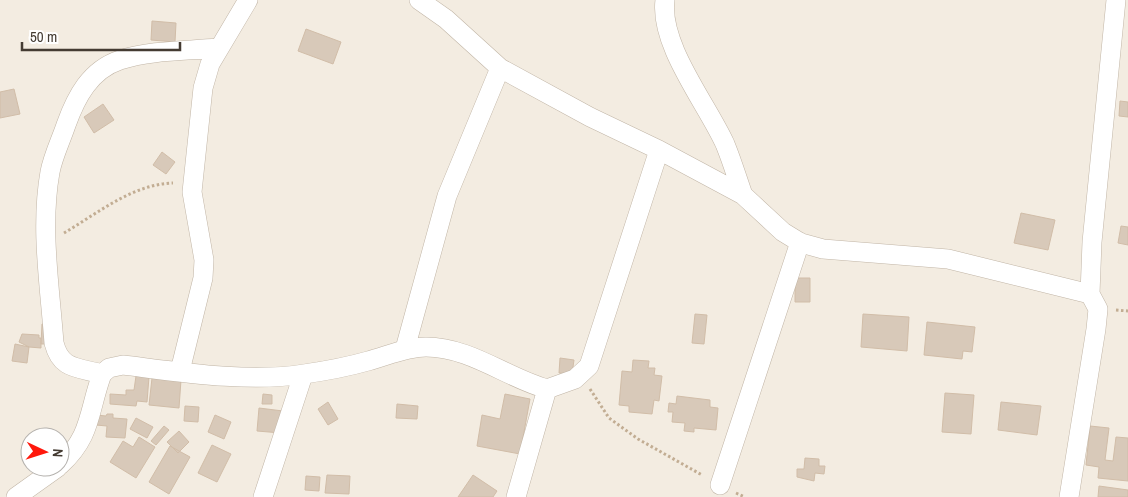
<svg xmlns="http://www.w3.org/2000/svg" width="1128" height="497" font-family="'Archivo Narrow',sans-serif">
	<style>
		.building { fill: #d8c9b9; stroke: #d1bda8 }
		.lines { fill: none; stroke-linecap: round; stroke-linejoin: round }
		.minor-casing { stroke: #c1b5a6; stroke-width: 20 }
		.path { stroke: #c2ad93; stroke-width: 3; stroke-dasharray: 2.5 2.5; stroke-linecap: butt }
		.minor { stroke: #fff; stroke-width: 19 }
	</style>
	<rect width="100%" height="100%" fill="#f3ece1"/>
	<path class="building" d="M152 21 176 23 175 42 151 40Z
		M306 29 341 42 333 64 298 51Z
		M14 89 20 114 0 118V92Z
		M1120 101 1128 102V117L1119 116Z
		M103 104 114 120 94 133 84 117Z
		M162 152 175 162 166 174 153 165Z
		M1021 213 1055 220 1048 250 1014 243Z
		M1121 226 1128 227V245L1118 243Z
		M795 278H810V302H795Z
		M695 314 707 315 704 344 692 343Z
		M863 314 909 317 907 351 861 347Z
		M927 322 975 327 972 352 963 351 962 359 924 355Z
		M42 324H51V344H41Z
		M22 334 39 335V338H41V348L29 347 19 342Z
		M15 344 29 347 27 363 12 361Z
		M560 358 574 360 572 374 559 373Z
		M633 360 649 361 648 368H655L654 375 662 376 659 401 654 400 652 414 629 412V406L619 405 622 371 632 372Z
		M136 376 149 377 147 402 137 401 136 406 110 404V394L126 395V390H134Z
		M152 378 181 380 179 408 149 405Z
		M945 393 974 395 971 434 942 432Z
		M263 394 272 395V404H262Z
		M505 394 530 399 520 454 477 446 482 415 500 419Z
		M677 396 710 400V407L718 408 716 430 694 428V432L684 431 685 423 672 422 673 412H668L669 403 676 404Z
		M328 402 338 419 328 425 318 409Z
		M1001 402 1041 406 1037 435 998 430Z
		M397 404 418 406 417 419 396 418Z
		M185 406 199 407 198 422 184 421Z
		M259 408 283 411 281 433 257 431Z
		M107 414H113V418L127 419 125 438 106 437 107 426 96 425V415L106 416Z
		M215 415 231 422 224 439 208 432Z
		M136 418 153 427 147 438 130 429Z
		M164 426 169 430 156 445 151 441Z
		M1090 426 1109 428 1105 460 1113 461 1116 437 1128 438V481L1098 478 1099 467 1086 465Z
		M179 431 189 442 178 453 167 442Z
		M139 437 155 447 136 478 110 462 123 441 133 447Z
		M212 445 231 454 217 482 198 473Z
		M170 446 190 457 169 494 149 482Z
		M805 458 819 459V466H825L824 474 815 473 814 481 797 477V469H804Z
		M327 475 350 476 349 494 325 493Z
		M473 475 497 491 493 497H458Z
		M306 476 320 477 319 491 305 490Z
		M1099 486 1128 490V497H1098Z"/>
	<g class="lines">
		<g class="minor-casing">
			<path id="minor" d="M419 0 446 19 500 68 590 117 659 150 743 195 783 232 801 243 823 249 948 259 1090 294 1098 309 1096 329 1069 497
				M665 0C659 45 707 104 725 144 732 161 737 178 743 195
				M1090 294 1092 242 1116 0
				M405 349 447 196 500 68
				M180 371 203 278 204 260 192 192 203 88 210 64 248 0
				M102 374C77 367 61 370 54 343 50 287 40 228 50 172 53 156 61 140 66 125 76 97 90 70 120 60 151 50 187 51 218 48
				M60 465C92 436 88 412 102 374L109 368 123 365C180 372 248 383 304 374 325 371 347 367 368 361 387 356 406 347 426 347 470 347 507 378 547 389
				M720 485 800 242
				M16 497 58 467
				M263 497 303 375
				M516 497 547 389 575 379 589 366 659 150"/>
		</g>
		<path class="path" d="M64 233C98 213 133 184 173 183
			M1116 310 1128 311
			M590 389 609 418 638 439 702 475
			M736 493 745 497"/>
		<use href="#minor" class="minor"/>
	</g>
	<g transform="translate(45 452) rotate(94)"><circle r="24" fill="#ffffff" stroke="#b4b1ad"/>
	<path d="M0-4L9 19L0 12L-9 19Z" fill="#ff180c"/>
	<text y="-8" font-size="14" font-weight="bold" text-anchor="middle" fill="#443b32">N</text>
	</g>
	<path d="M22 42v8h158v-8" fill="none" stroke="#443b32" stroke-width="2.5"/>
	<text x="30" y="42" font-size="15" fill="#443b32" stroke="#ffffff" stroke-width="4" paint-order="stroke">50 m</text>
</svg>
